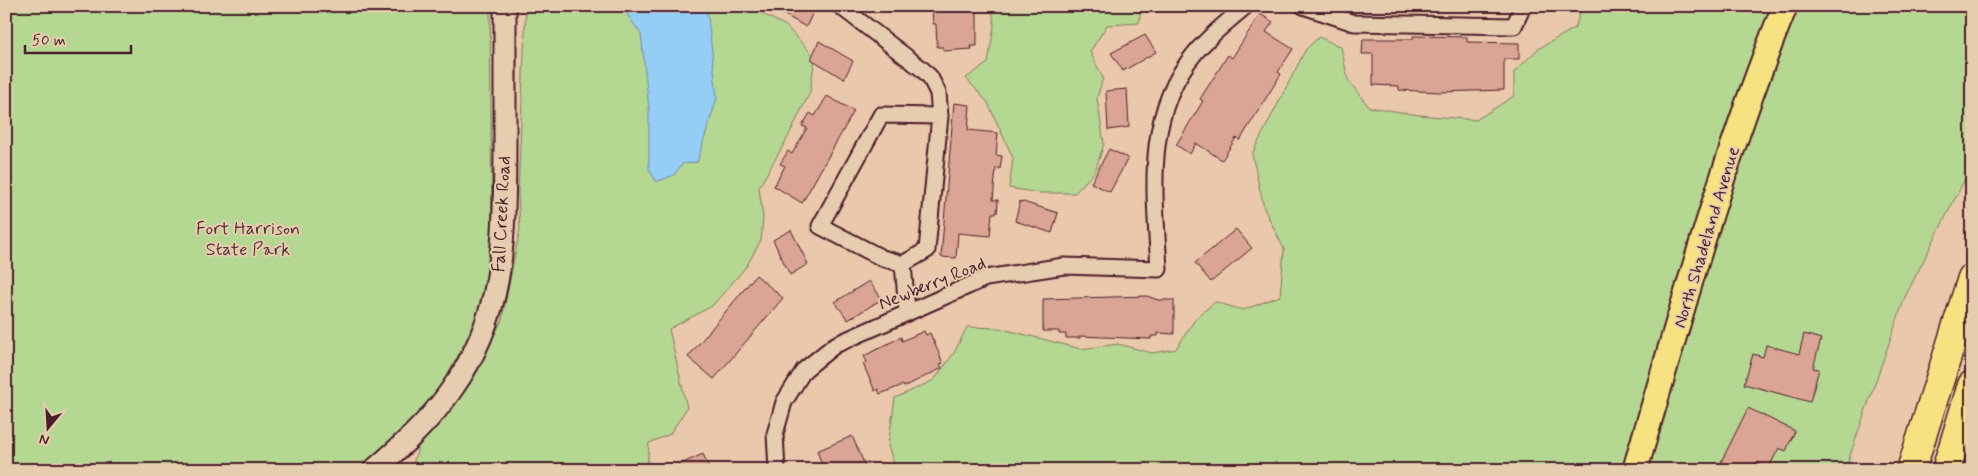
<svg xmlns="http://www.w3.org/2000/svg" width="1978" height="476" font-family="Mynerve,sans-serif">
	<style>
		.green { fill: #b4d792; stroke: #7f7b5e }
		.water { fill: #94cef4; stroke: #7688a4 }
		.building { fill: #daa594; stroke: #4a1f2b }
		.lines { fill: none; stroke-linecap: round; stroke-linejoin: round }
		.street-casing { stroke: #4a1f2b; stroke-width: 19 }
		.secondary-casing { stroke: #4a1f2b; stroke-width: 25 }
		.primary-casing { stroke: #4a1f2b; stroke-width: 28 }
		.highway-casing { stroke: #4a1f2b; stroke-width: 31 }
		.street { stroke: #e7cdaf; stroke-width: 15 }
		.secondary { stroke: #e7cdaf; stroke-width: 21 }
		.primary { stroke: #f7e281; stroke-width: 24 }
		.highway { stroke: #f7e281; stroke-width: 28 }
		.labels { text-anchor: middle; stroke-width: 4; stroke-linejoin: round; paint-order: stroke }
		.street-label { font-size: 18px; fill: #4a1f2b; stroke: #e7cdaf }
		.park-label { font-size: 18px; fill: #553135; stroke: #e7cdaf }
	</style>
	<rect width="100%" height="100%" fill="#eac8ac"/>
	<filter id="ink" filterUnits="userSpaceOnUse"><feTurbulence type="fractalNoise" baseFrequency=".02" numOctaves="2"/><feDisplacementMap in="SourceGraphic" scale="10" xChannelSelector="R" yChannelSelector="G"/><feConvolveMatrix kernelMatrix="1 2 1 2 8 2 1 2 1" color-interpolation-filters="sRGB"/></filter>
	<g filter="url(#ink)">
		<path class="green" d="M6 6H490L492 245 484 295 468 338 445 379 418 417 362 470H6Z
			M526 6H754L757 11 786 26 815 57 810 92 787 139 759 187 763 218 761 240 746 267 712 306 669 329 687 408 670 434 649 443 647 470H411L421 439 465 392 502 320 520 229 518 193Z
			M992 6H1141L1139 23 1107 25 1090 52 1103 78 1097 98 1104 144 1095 171 1075 193H1040L1009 188 1013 158 988 103 966 78 988 63 994 26Z
			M1582 6H1972V165L1905 297 1845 470H896L888 446 895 398 934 380 954 353 967 327 999 328 1081 349 1118 344 1152 353 1176 349 1196 318 1215 302 1243 310 1280 296 1284 249 1264 208 1252 154 1306 49 1319 37 1341 47 1348 80 1369 107 1419 115 1476 120 1514 96V72L1538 49 1575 28Z"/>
		<path class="water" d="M621 6H705L708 17 717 98 697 162 682 164 674 175 656 182 649 169V109L641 34Z"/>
		<path class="building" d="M769 6H816L806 27Z
			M938 6H977V46H971L972 49 943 51V47H937L936 24H933L932 8Z
			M1260 14 1273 22 1266 32 1293 49 1278 72 1281 74 1240 140 1236 138 1222 160 1196 143 1190 154 1176 145 1203 101 1200 99 1228 55 1232 58Z
			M1145 35 1156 52 1123 71 1111 53Z
			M1413 36 1467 37V42L1519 43V59H1504V90L1440 92 1399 90V86L1373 85V54H1362L1363 39H1413Z
			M819 41 853 61 844 79 811 59Z
			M1127 89 1129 127 1108 130 1106 91Z
			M827 96 854 111 802 203 774 186 785 166 780 164 788 151 792 154 807 128 802 126 810 113 815 116Z
			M954 103 970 105 968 130 998 133 996 155 1002 156 1000 169 996 168 993 200H998L997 213H992L990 236 958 233 956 258 941 257Z
			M1109 149 1128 158 1110 192 1091 183Z
			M1020 201 1058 213 1052 233 1015 221Z
			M1236 229 1252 248 1211 282 1195 263Z
			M791 230 808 264 790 275 773 240Z
			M756 275 783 298 714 379 688 357Z
			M869 281 882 299 848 320 835 302Z
			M1147 296 1158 300H1174V334L1158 333V336H1151V339L1080 336V338H1066V334H1059V331H1043V299Z
			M924 331 926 335 930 333 943 363 940 364 942 368 904 387 903 385 880 394 878 389 875 391 863 364 867 362 864 356 901 337 902 341Z
			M1804 334 1821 339 1813 368 1819 369 1810 402 1744 384 1753 354 1763 357 1766 345 1799 354Z
			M1748 408 1795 431 1786 451 1779 448 1768 469 1756 463 1753 469 1743 464 1738 470 1721 462Z
			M852 436 867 470H824L817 451Z
			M703 454 710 470H667Z"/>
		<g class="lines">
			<g class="street-casing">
				<path id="street" d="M840 6 922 69 930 77 938 93 940 116 927 250 903 264 882 258 820 226 881 115 940 116
					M1303 6 1354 23 1514 26 1523 6
					M903 264 907 311
					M777 470 775 434 784 402 804 370 835 345 986 278 1064 266 1159 269C1155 194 1143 115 1195 53 1210 35 1228 21 1246 6"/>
			</g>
			<g class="secondary-casing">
				<path id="secondary" d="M374 470C403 445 430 421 452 389 506 313 504 238 505 150 505 102 505 54 505 6"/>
			</g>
			<g class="primary-casing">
				<path id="primary" d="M1635 470C1681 314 1723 157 1785 6"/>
			</g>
			<g class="highway-casing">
				<path id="highway" d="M1911 470 1972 278
					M1946 470 1972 385"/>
			</g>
			<use href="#street" class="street"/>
			<use href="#secondary" class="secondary"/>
			<use href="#primary" class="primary"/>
			<use href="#highway" class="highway"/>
		</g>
	</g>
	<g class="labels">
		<g class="street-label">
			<text transform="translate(501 214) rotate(-87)" y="6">Fall Creek Road</text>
			<text transform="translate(1706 237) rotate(-73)" y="6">North Shadeland Avenue</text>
			<text transform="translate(932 283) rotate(-22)" y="6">Newberry Road</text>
		</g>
		<g class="park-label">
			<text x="248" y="234">Fort Harrison<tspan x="248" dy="21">State Park</tspan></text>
		</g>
	</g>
	<rect width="1978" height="476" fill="none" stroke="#e7cdaf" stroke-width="25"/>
	<rect x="12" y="12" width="1953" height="451" fill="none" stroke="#4a1f2b" stroke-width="2" filter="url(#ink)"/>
	<g transform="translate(48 428) rotate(198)" stroke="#e7cdaf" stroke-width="4" paint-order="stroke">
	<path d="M0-4L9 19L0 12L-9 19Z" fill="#4a1f2b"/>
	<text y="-8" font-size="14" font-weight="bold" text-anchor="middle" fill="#4a1f2b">N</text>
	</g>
	<path d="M25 45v8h106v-8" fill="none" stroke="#4a1f2b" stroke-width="2.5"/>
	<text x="32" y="45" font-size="15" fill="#4a1f2b" stroke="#e7cdaf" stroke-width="4" paint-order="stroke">50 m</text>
</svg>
